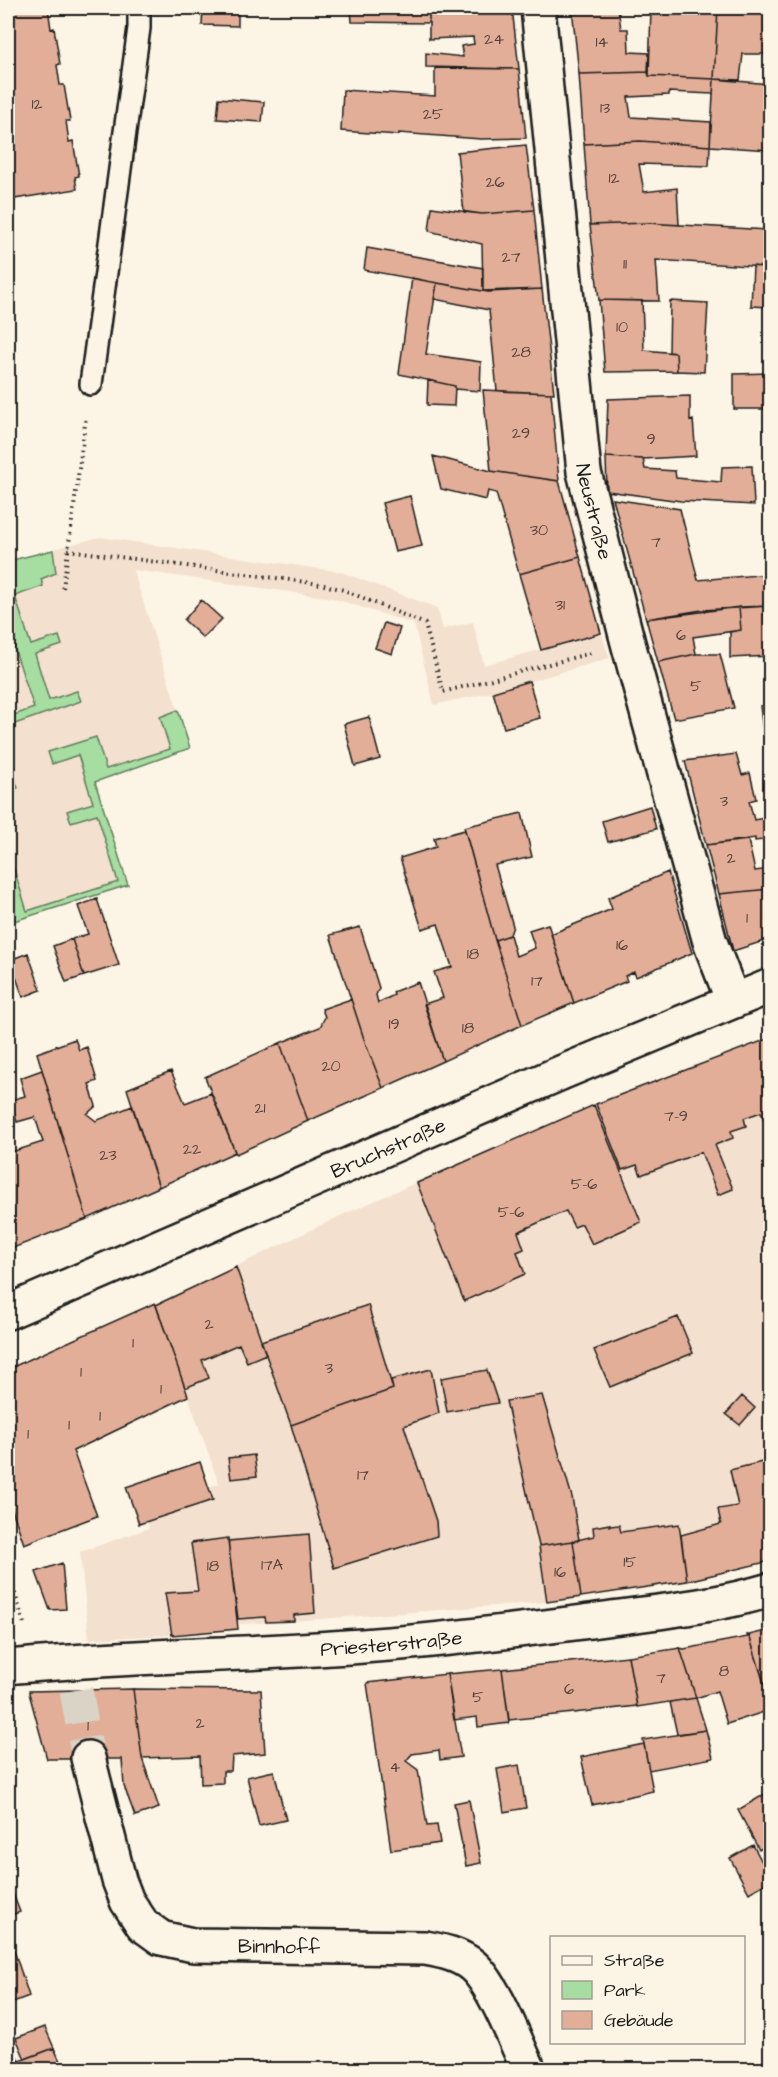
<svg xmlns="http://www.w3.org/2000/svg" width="778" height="2077" font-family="'Architects Daughter',sans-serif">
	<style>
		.built { fill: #f4e0ce }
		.green { fill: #a6dda0; stroke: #617c5e; stroke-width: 1.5 }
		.building { fill: #e3ae97; stroke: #1c1c1c; stroke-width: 1.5 }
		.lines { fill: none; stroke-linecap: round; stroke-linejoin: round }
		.minor-tunnel { stroke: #dad4c7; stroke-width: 33; stroke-dasharray: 33 16; stroke-linecap: butt }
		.service-casing { stroke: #1c1c1c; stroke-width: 26 }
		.minor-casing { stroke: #1c1c1c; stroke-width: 38 }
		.path { stroke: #1c1c1c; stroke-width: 4; stroke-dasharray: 1.5 4.5; stroke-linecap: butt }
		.service { stroke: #fcf5e5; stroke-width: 21 }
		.minor { stroke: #fcf5e5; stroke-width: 33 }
		.labels { text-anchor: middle; stroke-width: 4.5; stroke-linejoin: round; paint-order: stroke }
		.number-label { font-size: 16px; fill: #4e403b }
		.street-label { font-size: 20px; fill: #1c1c1c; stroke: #fcf5e5 }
	</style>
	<rect width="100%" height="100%" fill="#fcf5e5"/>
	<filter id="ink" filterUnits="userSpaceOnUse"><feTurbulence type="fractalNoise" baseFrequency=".0167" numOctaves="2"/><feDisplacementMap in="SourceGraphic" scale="12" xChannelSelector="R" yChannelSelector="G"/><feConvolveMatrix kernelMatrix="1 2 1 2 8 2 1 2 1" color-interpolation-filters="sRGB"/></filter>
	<g filter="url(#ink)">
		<path class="built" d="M100 537 341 572 437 608 443 629 473 622 484 665 601 633 610 658 493 692 434 705 414 624 332 598 133 570 190 748 95 781 128 885 8 923V561Z
			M770 1038V1561L687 1581 547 1602 294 1621 238 1624V1629L172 1635 89 1639 80 1552 149 1528 147 1521 212 1499 208 1487 219 1484 156 1305 340 1216 596 1104Z"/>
		<path class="green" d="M53 550 56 573 41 579 43 586 15 596 31 645 59 636 62 645 35 654 49 700 77 691 81 701 9 726 8 717 34 708 13 644 8 645V561Z
			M178 710 190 748 95 782 128 885 8 923V850L27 911 118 882 97 814 71 822 67 811 93 803 78 755 52 764 48 752 96 737 106 769 170 749 160 717Z
			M11 768 18 788 8 791V769Z"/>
		<path class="building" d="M8 8H48L51 29 54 28 60 64 57 65 60 85H64L70 121H66L69 142 73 141 79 176 75 177 77 189 8 200Z
			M203 8H238V26L202 25Z
			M351 8H429V23L352 22Z
			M429 8H512L519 69 426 67V53L463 57 461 46 474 44 473 37 429 39Z
			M572 8H618L621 29H628L629 52 649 53 648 72 579 74Z
			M651 8H718L714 79 649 76Z
			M718 8H770L767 54H743L740 80 714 79Z
			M435 68 519 69 526 138 481 139 399 133V135L341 131 343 90 435 96Z
			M648 72 649 76 714 79 713 94 669 92V95L628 97 631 117 711 122 710 146 640 141 584 144 579 74Z
			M714 79 770 84V150L710 146Z
			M219 98 264 102 262 122 217 119Z
			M640 141 710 146 709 166 639 164 644 192 677 188 679 225 647 223 590 225 584 144Z
			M526 145 534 210 482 214 464 212 457 152Z
			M432 207 482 214 534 210 542 289 483 291 482 244 429 231Z
			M647 223 768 230 764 267 656 260 659 301 599 300 590 225Z
			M768 230H770V307L751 306 753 266 764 267Z
			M367 248 483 268V291L364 270Z
			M412 278 437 283 426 354 481 362 480 391 455 389V386L399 374Z
			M437 283 488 292 542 289 554 393 497 391 489 310 434 299Z
			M599 300 642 301 644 350 676 353 677 371 605 372Z
			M670 301 708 303 704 372 677 371 676 353 669 352Z
			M770 373V409H734V374Z
			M428 380 455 386 454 406 427 405Z
			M483 390 551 393 559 481 491 471Z
			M690 396V421L693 420 696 456 643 459 606 457 608 399Z
			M433 456 491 471 559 481 580 557 519 574 496 493 488 491 486 500 441 489Z
			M606 457 643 459 645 469 675 471 676 478 721 482 722 467 752 466 754 505 681 501 607 491Z
			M410 496 422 546 395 552 382 503Z
			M613 499 680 509 698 580 770 574V606L702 610 646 619Z
			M580 557 601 633 541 650 519 574Z
			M201 600 222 619 203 638 184 620Z
			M770 606V656L730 658V632L741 630 739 607Z
			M739 607 741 630 693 637 696 654 658 662 646 619Z
			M384 623 400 628 392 654 375 648Z
			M696 654H720L734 708 674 719 658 662Z
			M529 681 540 718 504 728 493 692Z
			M770 705V747L765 748 760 706Z
			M369 717 380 759 355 766 344 724Z
			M770 747V762H766L765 748Z
			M736 754 742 775 750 773 756 799 749 801 754 820 770 817V839L755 841V838L706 845 685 761Z
			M650 806 656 829 608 842 602 821Z
			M522 813 532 857 495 865 513 926 510 935 495 940 464 827Z
			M465 830 495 940 522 1025 443 1061 424 1004 443 998 434 972 452 967 438 924 422 929 400 858 436 847 434 838Z
			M748 840 755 871 770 869V889L719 894 706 845Z
			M668 872 692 953 636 977 634 972 625 976 627 981 574 1003 551 934 612 909 608 898Z
			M770 889V939L733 951 719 894Z
			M97 899 119 965 84 976 72 939 88 934 78 906Z
			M548 924 574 1003 522 1025 495 940 510 935 516 956 535 948 529 930Z
			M360 927 379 988 376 995 378 1003 394 995 393 992 418 982 443 1061 383 1088 365 1042 330 935Z
			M72 939 84 976 66 982 53 946Z
			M28 953 41 990 23 997 10 960Z
			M351 999 365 1042 383 1088 308 1121 280 1043 320 1027 325 1017 322 1009Z
			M770 1038V1136L761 1112 744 1118 746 1126 731 1131 733 1138 715 1145 733 1189 718 1195 701 1152 641 1175 637 1165 622 1170 596 1104Z
			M75 1039 79 1050 87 1047 97 1081 89 1084 96 1106 87 1114 96 1121 132 1106 159 1187 87 1219 37 1053Z
			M280 1043 308 1121 236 1154 205 1077Z
			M42 1070 87 1219 8 1250V1153L43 1142 35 1117 17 1122 11 1100 25 1096 20 1078Z
			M171 1071 185 1103 211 1093 235 1152 159 1187 127 1089Z
			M594 1105 641 1222 592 1244 582 1224 574 1227 566 1211 540 1222 518 1232 524 1249 517 1252 525 1274 464 1301 417 1183Z
			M236 1267 266 1354 247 1362 239 1344 202 1360 209 1378 185 1388 156 1305Z
			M155 1303 188 1396 73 1451 97 1516 24 1544 8 1498V1369Z
			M368 1305 393 1389 291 1425 261 1341Z
			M678 1317 693 1353 610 1387 594 1350Z
			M431 1369 439 1413 404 1426 436 1521 437 1536 334 1568 291 1425 393 1389 391 1380Z
			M487 1370 498 1403 447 1412 441 1378Z
			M542 1395 572 1497 579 1540 539 1546 506 1401Z
			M742 1396 755 1408 740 1425 726 1414Z
			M254 1455 257 1476 231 1479 228 1458Z
			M770 1460V1561L687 1581 681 1535 721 1524 718 1509 738 1506 730 1470Z
			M200 1462 213 1500 139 1524 126 1487Z
			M610 1524V1526L619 1525 621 1532 679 1524 687 1581 581 1597 573 1541 594 1536 593 1527Z
			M309 1534 315 1613 294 1615V1621L266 1622 265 1617 238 1619 228 1541Z
			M228 1538 238 1629 172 1635 165 1593 198 1591 191 1543Z
			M573 1541 581 1597 547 1602 539 1546Z
			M62 1563 66 1609 50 1610 36 1572Z
			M770 1630V1694L768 1695 749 1635Z
			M747 1635H749L770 1703V1710L727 1724 717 1691 696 1698 680 1648 684 1649 748 1637Z
			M680 1648 696 1698 637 1707 628 1656Z
			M628 1656 637 1706 509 1720 502 1669Z
			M502 1669 509 1723 478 1727 477 1717 454 1720 447 1674Z
			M447 1674 461 1757 440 1760 439 1750 412 1754 406 1761 418 1770 427 1826 437 1825 440 1843 391 1850 367 1683Z
			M133 1689 261 1690 265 1753 232 1756 231 1771H223V1783L201 1784 200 1756 142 1758Z
			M133 1689 142 1758 159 1808 135 1816 124 1786 122 1759H47L29 1693V1691Z
			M696 1698 706 1730 677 1734 670 1702Z
			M706 1730 713 1758 649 1770 643 1740Z
			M644 1744 653 1791 592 1805 581 1757Z
			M519 1765 526 1808 504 1812 497 1769Z
			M274 1771 286 1820 259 1826 247 1777Z
			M770 1791V1843L759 1850 738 1810Z
			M469 1800 481 1863 466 1866 454 1803Z
			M753 1845 770 1877V1881L749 1893 730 1858Z
			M12 1891 20 1912 8 1916V1893Z
			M8 1932 29 1996 8 2004Z
			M45 2027 54 2048 25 2059 16 2038Z
			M8 2038 19 2061 54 2048 64 2070H8Z"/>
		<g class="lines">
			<path class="minor-tunnel" d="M76 1690 88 1758"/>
			<g class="service-casing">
				<path id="service" d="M91 384 139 28V8"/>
			</g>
			<g class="minor-casing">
				<g id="minor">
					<path id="s1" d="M538 8 584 472 628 643 710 942 733 1001"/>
					<path id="s2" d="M8 1312 563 1072 770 986"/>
					<path id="s3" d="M8 1667C130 1655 253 1655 375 1645 444 1640 514 1631 583 1622 645 1613 710 1608 770 1590"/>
					<path id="s4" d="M88 1758 119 1880 127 1901 143 1925 161 1938 193 1945 425 1948C441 1951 459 1954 473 1966 494 1984 516 2043 529 2070"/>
				</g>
			</g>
			<path class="path" d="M68 550 320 584 344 590 425 624 443 692 591 653
				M63 588 86 417
				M8 1570 25 1627"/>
			<use href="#service" class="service"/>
			<use href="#minor" class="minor"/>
		</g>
	</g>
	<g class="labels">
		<g class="number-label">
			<text x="494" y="44">24</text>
			<text x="602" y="47">14</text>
			<text x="37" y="109">12</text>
			<text x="605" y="113">13</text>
			<text x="433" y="119">25</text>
			<text x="614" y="183">12</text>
			<text x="495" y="187">26</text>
			<text x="511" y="262">27</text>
			<text x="625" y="269">11</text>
			<text x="622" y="332">10</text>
			<text x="521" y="357">28</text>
			<text x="521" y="438">29</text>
			<text x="651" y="444">9</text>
			<text x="539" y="535">30</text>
			<text x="656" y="547">7</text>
			<text x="560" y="610">31</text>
			<text x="681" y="640">6</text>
			<text x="696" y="691">5</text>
			<text x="724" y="806">3</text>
			<text x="731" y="863">2</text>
			<text x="747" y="923">1</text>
			<text x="622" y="950">16</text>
			<text x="473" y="959">18</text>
			<text x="537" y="986">17</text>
			<text x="394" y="1029">19</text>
			<text x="468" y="1033">18</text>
			<text x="331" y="1071">20</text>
			<text x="260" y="1113">21</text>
			<text x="676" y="1121">7-9</text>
			<text x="192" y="1154">22</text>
			<text x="108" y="1160">23</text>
			<text x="584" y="1189">5-6</text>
			<text x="511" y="1217">5-6</text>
			<text x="209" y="1329">2</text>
			<text x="133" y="1348">1</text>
			<text x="329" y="1373">3</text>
			<text x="81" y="1377">1</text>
			<text x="161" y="1394">1</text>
			<text x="100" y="1421">1</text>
			<text x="69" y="1430">1</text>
			<text x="28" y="1439">1</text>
			<text x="363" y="1480">17</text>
			<text x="630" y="1567">15</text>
			<text x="272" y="1570">17A</text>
			<text x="213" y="1571">18</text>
			<text x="560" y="1577">16</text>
			<text x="724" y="1676">8</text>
			<text x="661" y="1683">7</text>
			<text x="569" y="1694">6</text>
			<text x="478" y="1702">5</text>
			<text x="200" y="1728">2</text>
			<text x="88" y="1731">1</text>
			<text x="395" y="1772">4</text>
		</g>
		<g class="street-label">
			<text dy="7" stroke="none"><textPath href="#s1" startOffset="507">Neustraße</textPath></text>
			<text dy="7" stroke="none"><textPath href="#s2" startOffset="414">Bruchstraße</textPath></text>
			<text dy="7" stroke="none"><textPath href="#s3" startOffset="384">Priesterstraße</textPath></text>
			<text dy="7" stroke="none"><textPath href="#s4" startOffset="318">Binnhoff</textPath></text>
		</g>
	</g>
	<rect width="778" height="2077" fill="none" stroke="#fcf5e5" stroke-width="30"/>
	<rect x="15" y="15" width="748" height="2047" fill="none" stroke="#1c1c1c" stroke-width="2" filter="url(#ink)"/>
	<rect x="550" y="1936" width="195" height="108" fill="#fcf5e5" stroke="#a29e95" stroke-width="1.5"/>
	<rect x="562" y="1956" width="30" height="9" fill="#fcf5e5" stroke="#a29e95" stroke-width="1.5"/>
	<text x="604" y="1966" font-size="18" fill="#1c1c1c">Straße</text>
	<rect x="562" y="1981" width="30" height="18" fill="#a6dda0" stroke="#a29e95" stroke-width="1.5"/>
	<text x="604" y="1996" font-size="18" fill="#1c1c1c">Park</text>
	<rect x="562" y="2011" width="30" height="18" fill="#e3ae97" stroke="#a29e95" stroke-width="1.5"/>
	<text x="604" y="2026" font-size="18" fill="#1c1c1c">Gebäude</text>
</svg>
